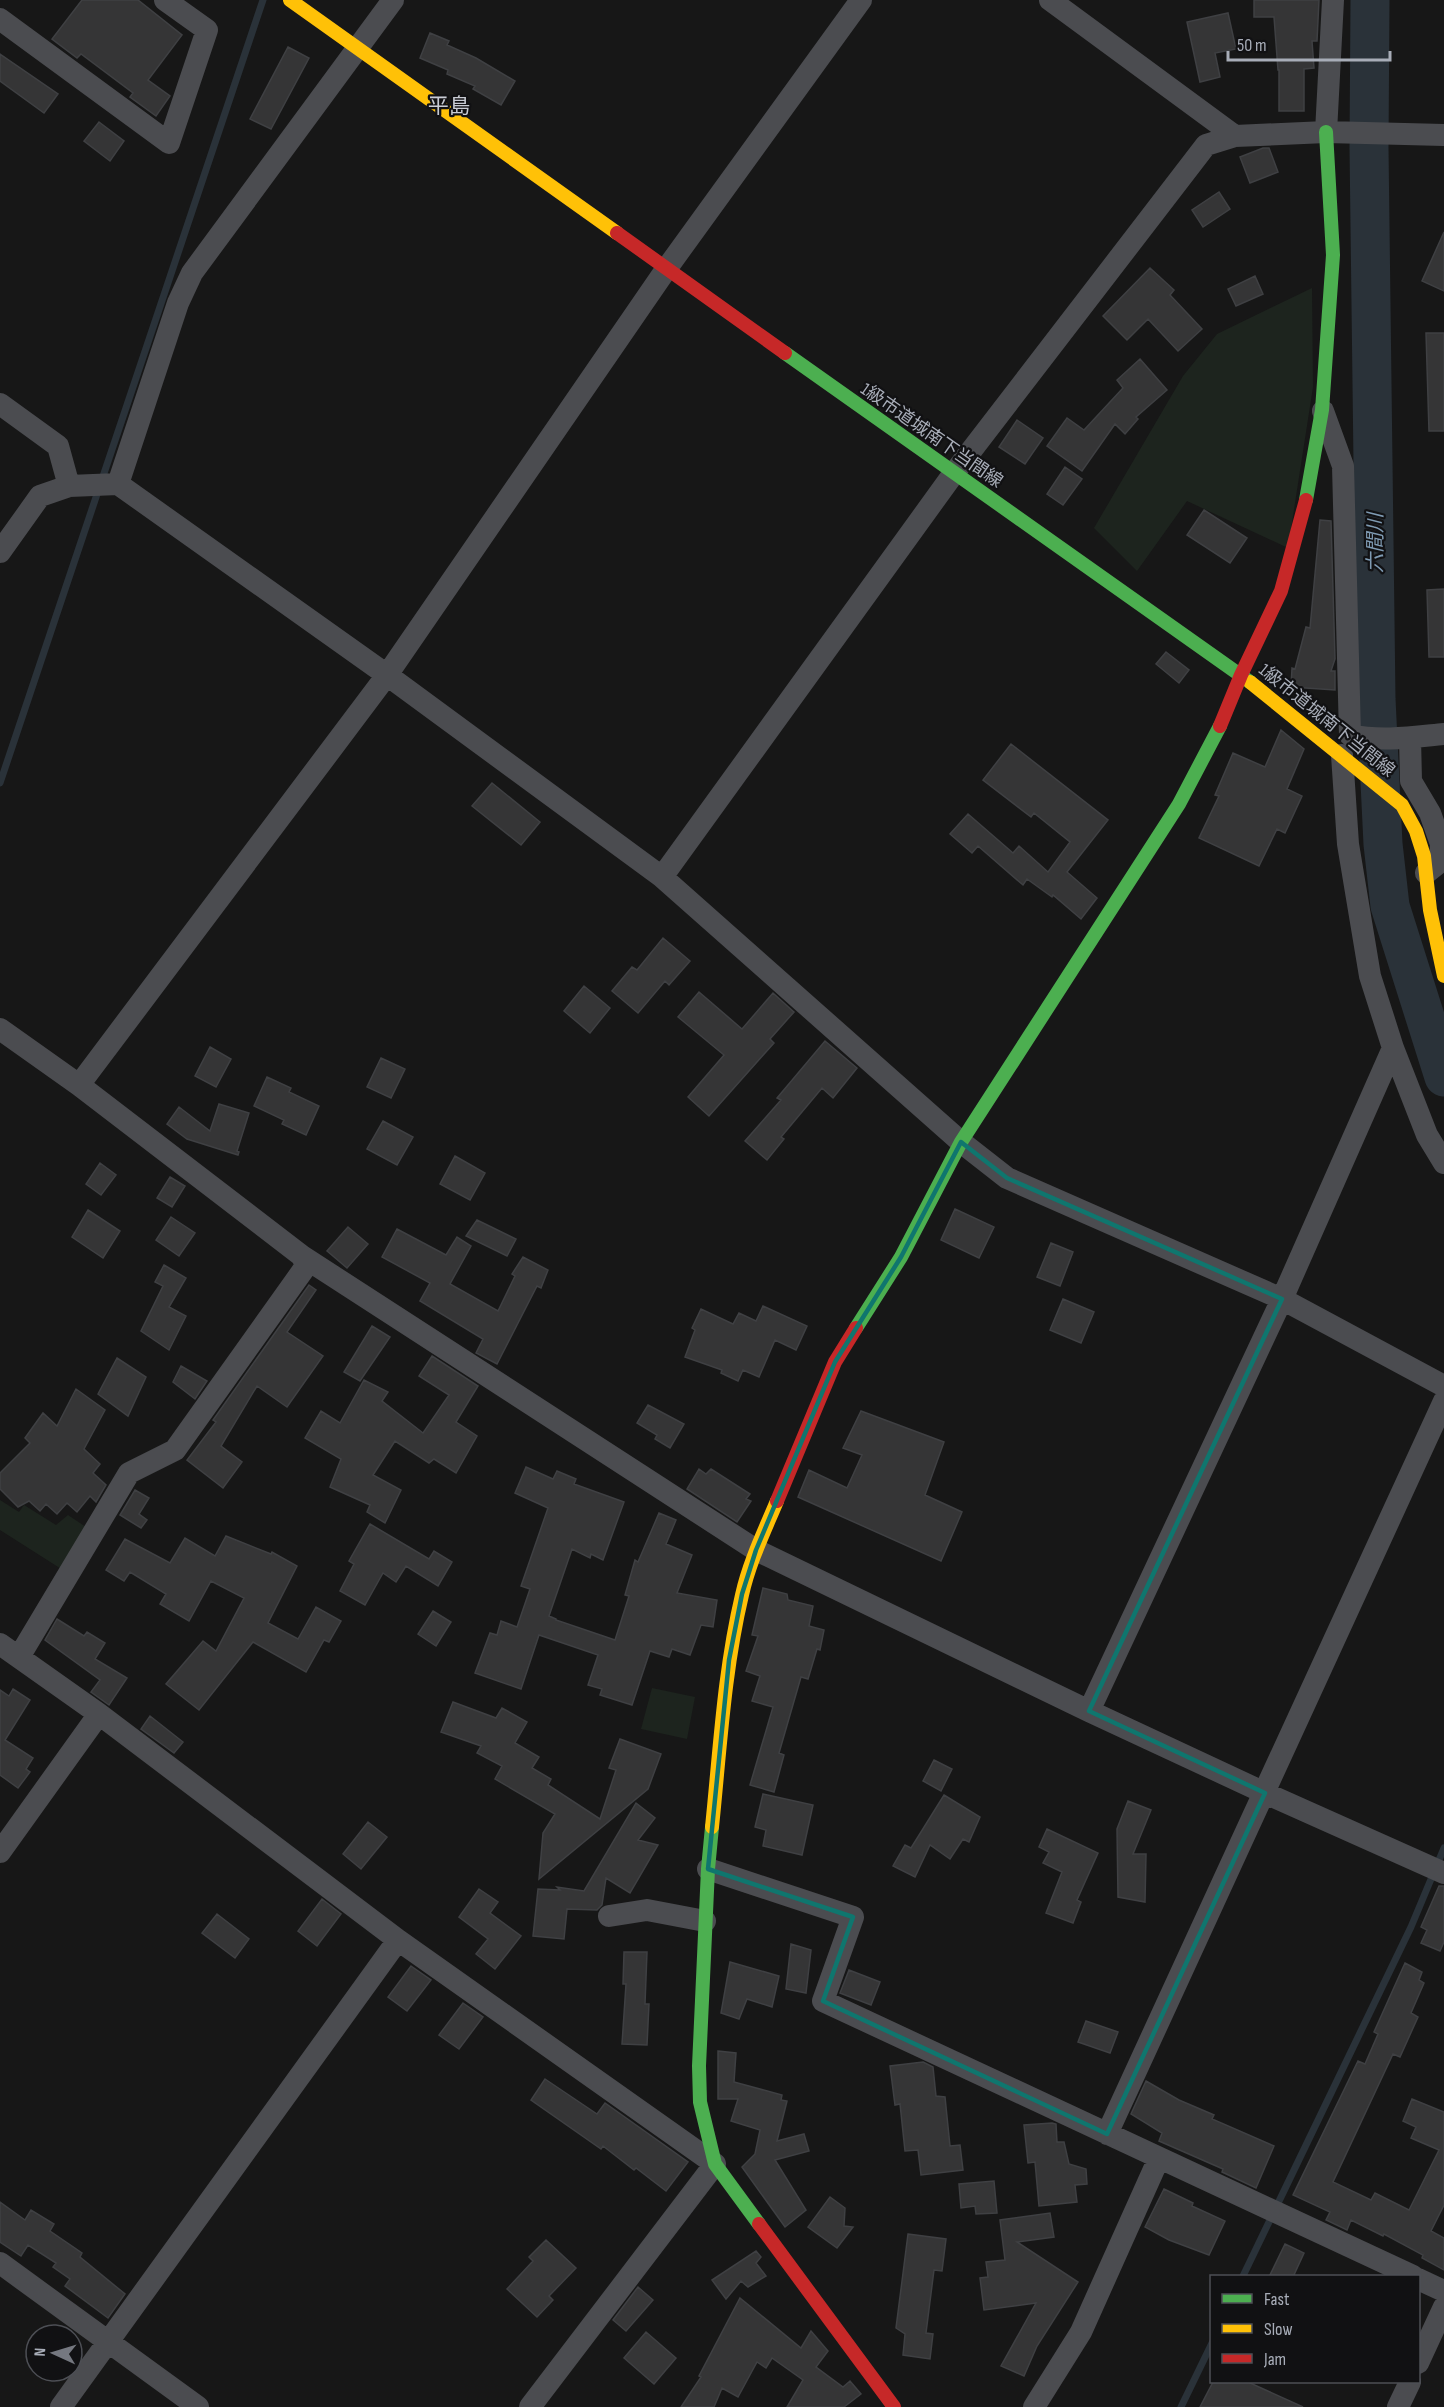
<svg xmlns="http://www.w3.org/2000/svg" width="1444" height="2407" font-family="'Sofia Sans Condensed','Noto Sans JP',sans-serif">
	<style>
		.green { fill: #1d241e }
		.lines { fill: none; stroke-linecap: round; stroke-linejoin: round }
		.stream { stroke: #2a3239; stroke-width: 7 }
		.river { stroke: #2a3239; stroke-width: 39 }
		.building { fill: #353536; stroke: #3f4043; stroke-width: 1.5 }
		.street { stroke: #4b4c50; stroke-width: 22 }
		.fast { stroke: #4caf50; stroke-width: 14 }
		.slow { stroke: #ffc107; stroke-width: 14 }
		.jam { stroke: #c62828; stroke-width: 14 }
		.marked { fill: none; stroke: #0f766e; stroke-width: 4.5; stroke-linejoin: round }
		.labels { text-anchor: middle; stroke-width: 4.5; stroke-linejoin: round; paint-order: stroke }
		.street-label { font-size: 18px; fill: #a8adb8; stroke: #111113 }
		.water-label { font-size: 20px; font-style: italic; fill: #7f9bb3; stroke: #111113 }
		.quarter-label { font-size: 21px; fill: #c9ccd4; stroke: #111113 }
	</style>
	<rect width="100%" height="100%" fill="#171717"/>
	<path class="green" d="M1312 288 1313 387 1288 548 1187 501 1137 571 1094 528 1183 376 1217 334Z
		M0 1500 19 1512 24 1505 56 1525 68 1515 92 1531 66 1572 0 1530Z
		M652 1688 695 1697 687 1739 641 1729Z"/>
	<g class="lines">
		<path class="stream" d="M0 783 263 0
			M1243 2276 1411 1927 1444 1848
			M1181 2407 1212 2343"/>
		<path class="river" d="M1370 0 1369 147 1376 699 1383 844 1390 906 1444 1077"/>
	</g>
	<path class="building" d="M82 0H138L182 35 148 80 170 96 156 116 130 97 133 93 81 54 77 58 52 39Z
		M1254 0H1319L1317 41H1312L1314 68 1304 69V111H1279V70H1278L1274 17H1254Z
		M1228 13 1236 49 1215 53 1220 77 1200 82 1187 22Z
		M430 33 449 41 447 45 476 58 515 81 501 105 473 89 475 86 447 74 448 70 420 58Z
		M288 47 309 58 271 129 250 119Z
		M0 54 58 94 44 113 0 81Z
		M99 122 124 141 110 161 84 141Z
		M1263 148H1269L1278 172 1250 183 1240 157Z
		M1219 192 1230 209 1203 227 1192 210Z
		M1444 232V291L1422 281Z
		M1150 268 1174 290 1170 295 1202 329 1178 351 1148 319 1127 340 1103 316Z
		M1255 276 1263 294 1236 306 1228 289Z
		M1426 333H1444V431H1429Z
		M1140 359 1167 390 1136 417 1138 419 1125 434 1115 424 1082 471 1047 446 1067 418 1084 430 1123 388 1117 380Z
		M1017 420 1043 438 1025 464 999 447Z
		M1065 467 1082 479 1063 505 1047 494Z
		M1204 510 1247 538 1230 563 1187 535Z
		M1320 520 1331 521 1335 659 1331 671H1335V690L1291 687 1292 668 1295 669 1306 627 1310 628Z
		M1444 589V657H1429L1427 590Z
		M1166 652 1189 670 1179 683 1156 664Z
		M1281 730 1304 749 1287 789 1302 796 1285 833 1277 829 1259 866 1199 838 1219 796 1215 795 1233 753 1265 767Z
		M1011 744 1108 820 1067 872 1097 898 1081 919 1053 895 1052 897 1027 879 1023 885 978 846 972 853 950 834 968 814 1013 853 1019 846 1048 872 1070 842 1034 813 1031 817 983 780Z
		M492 783 540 822 521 845 472 806Z
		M663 938 690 961 669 985 665 981 638 1013 612 991 632 967 637 970Z
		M584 986 610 1008 590 1033 564 1011Z
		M699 992 742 1029 773 993 794 1012 770 1039 774 1043 709 1116 688 1097 724 1055 678 1017Z
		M825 1041 857 1068 833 1098 822 1088 781 1137 784 1139 767 1160 745 1141 781 1100 777 1098Z
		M210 1047 231 1059 216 1087 195 1076Z
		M381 1058 405 1069 391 1098 367 1087Z
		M267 1077 291 1088 289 1092 319 1106 306 1135 282 1124 284 1120 254 1106Z
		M219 1104 249 1113 237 1151 239 1152 238 1155 187 1139 167 1124 179 1107 210 1131Z
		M383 1121 413 1137 397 1165 367 1149Z
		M455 1156 485 1173 470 1200 440 1184Z
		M100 1163 116 1175 101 1195 86 1184Z
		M170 1177 185 1186 172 1207 157 1198Z
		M955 1209 994 1227 979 1258 941 1240Z
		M88 1210 120 1231 103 1258 72 1237Z
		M171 1217 195 1233 179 1256 156 1240Z
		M477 1220 516 1239 507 1256 466 1236Z
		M348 1227 368 1244 347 1268 327 1251Z
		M397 1229 446 1255 457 1237 471 1246 450 1284 498 1311 515 1276 512 1274 523 1257 548 1270 541 1288 537 1286 497 1364 476 1353 483 1339 420 1301 430 1283 382 1257Z
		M1051 1243 1073 1252 1060 1286 1037 1277Z
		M164 1265 186 1278 169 1307 186 1316 169 1350 141 1331 163 1286 155 1282Z
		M309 1285 316 1290 287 1332 323 1356 287 1407 257 1386 221 1446 242 1462 223 1488 187 1460 216 1422 213 1420Z
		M1063 1299 1094 1312 1081 1343 1050 1330Z
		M763 1306 807 1326 796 1350 775 1340 759 1377 743 1370 738 1381 721 1373 722 1370 685 1357 695 1330 692 1328 701 1309 733 1324 739 1313 756 1321Z
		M372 1326 390 1337 360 1381 344 1372Z
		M432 1356 478 1386 456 1422 477 1436 456 1473 434 1459 429 1463 395 1441 373 1475 401 1490 385 1523 367 1512 370 1505 330 1487 341 1459 305 1438 321 1411 340 1423 364 1380 388 1392 382 1401 423 1433 449 1395 419 1376Z
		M117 1358 146 1377 128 1416 98 1394Z
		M181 1366 207 1381 195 1399 173 1382Z
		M76 1389 105 1410 84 1449 100 1464 93 1473 106 1485 96 1502 90 1496 77 1512 67 1503 57 1514 46 1504 40 1511 29 1501 18 1507 0 1489V1473L30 1443 25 1438 43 1413 57 1426Z
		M648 1405 684 1424 670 1448 655 1439 657 1435 637 1423Z
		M861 1411 944 1442 925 1495 962 1512 941 1561 798 1497 809 1470 847 1488 862 1455 843 1448Z
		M526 1467 553 1479 557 1471 576 1479 574 1484 624 1502 603 1560 591 1554 590 1558 572 1549 549 1616 556 1619V1620L615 1640 629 1596 625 1595 635 1560 638 1562 659 1513 676 1520 666 1544 692 1555 677 1593 717 1600 713 1627 701 1625 690 1655 672 1649 669 1657 650 1651 632 1705 600 1695 602 1689 588 1685 598 1655 539 1635 521 1689 475 1673 490 1633 497 1635 501 1621 517 1627 530 1589 521 1586 548 1508 515 1493Z
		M699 1469 706 1474 711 1469 750 1494 746 1499 751 1501 737 1522 687 1489Z
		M135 1490 149 1498 139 1514 147 1520 141 1528 120 1515Z
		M370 1524 429 1559 434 1551 452 1562 438 1586 406 1566 396 1582 383 1573 365 1605 340 1591 354 1564 349 1561Z
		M226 1536 271 1554 272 1552 297 1566 268 1623 298 1639 316 1607 341 1621 329 1642 324 1640 306 1672 253 1642 199 1710 166 1684 203 1641 216 1651 244 1598 211 1581 189 1621 160 1604 166 1594 130 1572 124 1581 106 1570 125 1539 170 1563 185 1538 215 1556Z
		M763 1588 787 1594 788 1600 813 1606 809 1626 824 1630 820 1650 817 1649 808 1679 801 1677 779 1753 784 1755 774 1792 750 1785 773 1707 752 1701 760 1676 746 1671 758 1636 752 1635Z
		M433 1611 451 1622 436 1646 418 1634Z
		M57 1619 84 1636 87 1632 105 1643 95 1659 127 1678 109 1705 91 1692 100 1680 45 1640Z
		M13 1689 30 1700 5 1740 33 1758 26 1769 30 1772 18 1788 0 1775V1690L9 1696Z
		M453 1702 496 1718 502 1708 527 1722 515 1743 539 1757 532 1768 551 1779 548 1785 600 1819 616 1770 609 1768 620 1739 661 1754 648 1789 539 1879 543 1833 555 1814 495 1779 502 1766 477 1753 481 1746 441 1732Z
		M150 1716 183 1742 174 1753 141 1729Z
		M934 1760 952 1769 941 1791 923 1781Z
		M763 1794 813 1805 802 1855 763 1846 766 1830 755 1827Z
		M944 1795 980 1817 969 1842 963 1839 950 1859 930 1845 915 1877 893 1866 905 1845 911 1848Z
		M1128 1801 1151 1810 1133 1854H1146L1145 1902 1118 1897 1117 1829Z
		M636 1803 655 1818 638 1840 658 1845 630 1893 606 1878 602 1905 597 1910 567 1909 564 1939 533 1936 538 1889 560 1890 557 1887 584 1891Z
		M368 1822 387 1837 361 1869 343 1854Z
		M1047 1829 1098 1853 1077 1900 1081 1902 1073 1923 1046 1913 1062 1872 1043 1863 1049 1852 1039 1847Z
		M1439 1886H1444V1942L1440 1951 1421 1943 1427 1930 1421 1927Z
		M479 1889 498 1902 490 1913 521 1936 495 1969 476 1954 488 1939 459 1917Z
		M322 1899 341 1914 317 1946 298 1931Z
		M217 1914 249 1939 235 1958 202 1933Z
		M791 1944 811 1950 806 1993 786 1989Z
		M624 1952H647L645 2004H649L647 2045 622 2044 626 1984H623Z
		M730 1962 779 1976 772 2007 747 1999 739 2019 721 2013Z
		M1405 1963 1422 1972 1419 1980 1424 1983 1411 2013 1418 2017 1400 2057 1393 2054 1333 2182 1371 2200 1375 2193 1409 2210 1439 2150 1411 2138 1416 2127 1403 2121 1412 2099 1444 2112V2205L1431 2231 1444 2238V2270L1422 2258 1423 2255 1384 2234 1383 2236 1351 2220 1347 2230 1326 2220 1330 2212 1293 2195 1358 2061 1365 2064 1378 2034 1374 2032Z
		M411 1966 431 1980 407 2011 388 1997Z
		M849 1970 880 1982 871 2005 840 1993Z
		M463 2003 483 2017 459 2049 439 2035Z
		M1086 2021 1118 2032 1110 2053 1078 2042Z
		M718 2051 736 2053 734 2082 782 2095 781 2100 787 2101 777 2141 804 2134 809 2151 775 2160 806 2210 785 2227 742 2167 755 2154 760 2130 731 2121 738 2099H718Z
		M923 2062 933 2067 936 2096 945 2097 950 2146 960 2145 963 2170 921 2175 918 2150 905 2151 900 2104 895 2105 890 2066Z
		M545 2079 597 2114 605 2103 688 2162 666 2191 636 2168 634 2170 603 2146 601 2149 531 2100Z
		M1146 2081 1179 2100 1214 2115 1212 2119 1274 2146 1256 2188 1222 2172 1223 2169 1159 2141 1162 2133 1131 2114Z
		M1052 2123 1056 2124 1057 2142H1064L1069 2164 1086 2169 1087 2184 1075 2185 1077 2202 1039 2206 1035 2162 1028 2163 1024 2125Z
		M994 2181 997 2213 976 2214 975 2206 961 2208 959 2184Z
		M1164 2189 1193 2203 1192 2206 1225 2221 1209 2255 1169 2240 1145 2227Z
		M830 2197 845 2208 844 2226 853 2227 837 2248 808 2227Z
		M0 2202 25 2220 31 2210 54 2224 50 2231 82 2253 80 2257 125 2294 108 2318 65 2286 70 2279 53 2267 56 2263 28 2245 21 2256 0 2242Z
		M1050 2213 1054 2237 1017 2242 1078 2282 1037 2346 1024 2376 1001 2366 1036 2303 984 2310 980 2278 988 2277 986 2262 1005 2260 1000 2220Z
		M908 2234 946 2239 942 2271 934 2270 926 2333 933 2334 930 2359 903 2355 905 2334 896 2328Z
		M546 2240 576 2268 549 2296 553 2300 537 2317 507 2289 533 2261 529 2257Z
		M1285 2244 1304 2253 1293 2277H1269Z
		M756 2251 761 2257 756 2263 766 2276 748 2287 741 2281 726 2299 712 2280Z
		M638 2287 653 2300 626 2331 613 2320Z
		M740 2298 801 2348 811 2331 828 2351 816 2367 843 2387 850 2381 861 2394 844 2407H787L803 2380 772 2358 766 2368 757 2362 738 2397 722 2388 714 2407H681L701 2377 699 2376Z
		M646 2332 676 2358 654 2384 624 2358Z
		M1213 2382H1248L1303 2407H1200Z"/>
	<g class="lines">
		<path class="street" d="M1050 0 1235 136
			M0 19 169 143 207 30 165 0
			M1326 132 1333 0
			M0 404 58 446 69 486
			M1323 411 1343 466 1350 735C1381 742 1413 737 1444 734
			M118 484 178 303 192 273 393 0
			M0 552 40 496 69 486 118 484 387 675 662 877 961 1142 1007 1178 1282 1299 1444 1386
			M1410 738 1411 781 1430 813 1441 844 1440 862 1426 873
			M1342 755 1348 844 1370 976 1393 1048 1427 1135 1444 1163
			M662 877 954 473 1206 145 1235 136 1326 132 1444 135
			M0 1029 79 1085 302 1256 756 1550 1089 1711 1265 1793 1444 1873
			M79 1085 387 675 667 268 861 0
			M0 1644 99 1714 398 1940 715 2164 530 2407
			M19 1657 129 1473 175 1450 306 1266 302 1256
			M1089 1711 1282 1299 1393 1048
			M0 1852 99 1714
			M708 1869 853 1917 823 2001 1413 2276
			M609 1916 647 1910 705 1921
			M1107 2134 1444 1401
			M0 2263 198 2407
			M1418 2279 1444 2291
			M1418 2363 1444 2307
			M61 2407 398 1940
			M1034 2407 1081 2332 1159 2158
			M1398 2407 1410 2382"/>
		<path class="fast" d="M785 353 1250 682
			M1306 500 1322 410 1333 255 1326 132
			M856 1328 901 1257 961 1142 1179 804 1220 726
			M712 1827 708 1869 699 2066 700 2102 715 2164 759 2224"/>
		<path class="slow" d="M290 0 617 233
			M1250 682 1402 805 1416 831 1424 856 1430 910 1444 976
			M712 1827C720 1750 724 1671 742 1595 749 1563 764 1532 777 1501"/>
		<path class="jam" d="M617 233 785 353
			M1220 726 1241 675 1281 591 1306 500
			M777 1501 835 1362 856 1328
			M759 2224 894 2407"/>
	</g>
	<path class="marked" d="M961 1142 1007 1178 1282 1299 1089 1711 1265 1793 1107 2134 823 2001 853 1917 708 1869 729 1660 742 1594 756 1550 835 1362 901 1257Z"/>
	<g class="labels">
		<g class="street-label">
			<text transform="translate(932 435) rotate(35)" y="6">1級市道城南下当間線</text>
			<text transform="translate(1327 720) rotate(39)" y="6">1級市道城南下当間線</text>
		</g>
		<g class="water-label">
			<text transform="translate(1375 543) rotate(-90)" y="7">六間川</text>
		</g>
		<g class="quarter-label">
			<text x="449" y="113">平島</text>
		</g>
	</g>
	<rect x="1210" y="2275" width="210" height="108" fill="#111113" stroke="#4d4f55" stroke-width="1.5"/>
	<rect x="1222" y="2294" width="30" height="9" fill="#4caf50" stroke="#4d4f55" stroke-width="1.5"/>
	<text x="1264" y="2305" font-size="18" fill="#a8adb8">Fast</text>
	<rect x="1222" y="2324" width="30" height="9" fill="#ffc107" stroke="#4d4f55" stroke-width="1.5"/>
	<text x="1264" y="2335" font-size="18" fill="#a8adb8">Slow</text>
	<rect x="1222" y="2354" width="30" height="9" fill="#c62828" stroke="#4d4f55" stroke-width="1.5"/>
	<text x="1264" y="2365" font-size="18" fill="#a8adb8">Jam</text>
	<g transform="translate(54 2353) rotate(274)"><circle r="28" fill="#111113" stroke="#4d4f55" stroke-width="1.5"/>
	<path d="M0-4.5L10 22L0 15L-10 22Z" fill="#757880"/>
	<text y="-9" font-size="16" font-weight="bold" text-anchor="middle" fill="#a8adb8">N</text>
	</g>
	<path d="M1228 51v9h162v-9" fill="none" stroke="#a8adb8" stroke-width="3"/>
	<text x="1237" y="51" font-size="18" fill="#a8adb8" stroke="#111113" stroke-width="4.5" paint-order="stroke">50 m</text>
</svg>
